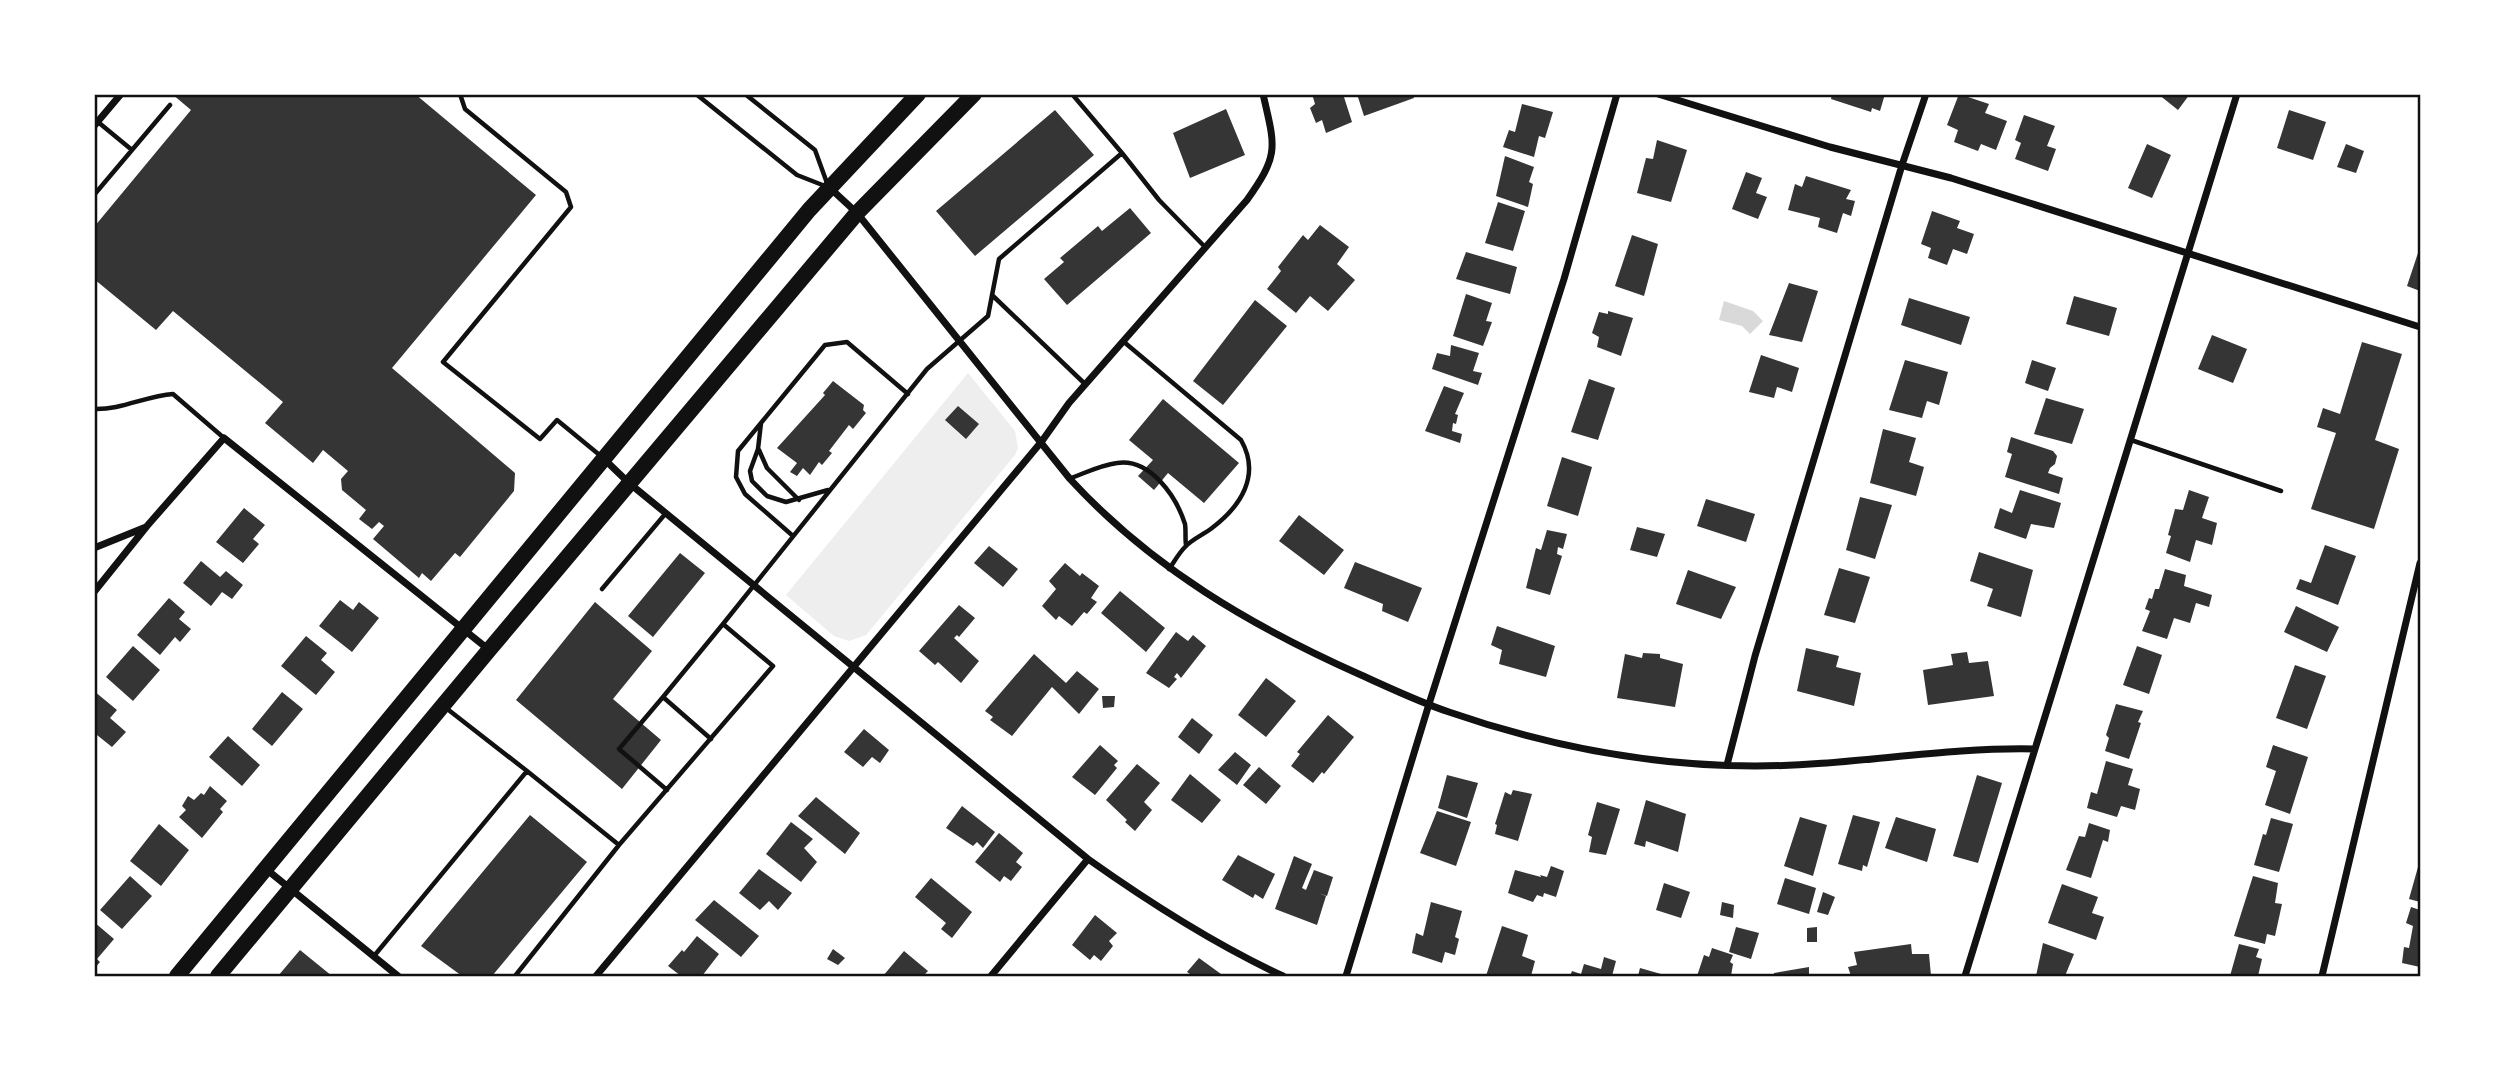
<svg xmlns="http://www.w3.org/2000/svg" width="2515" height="1071" font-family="'Noto Sans',sans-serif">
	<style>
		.green { fill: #eee }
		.water { fill: #d9d9d9 }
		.building { fill: #353535 }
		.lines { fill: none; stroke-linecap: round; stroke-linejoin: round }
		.service { stroke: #111; stroke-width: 4.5 }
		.minor { stroke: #111; stroke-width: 7 }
		.primary { stroke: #111; stroke-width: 16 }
		.neatline { fill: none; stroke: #111; stroke-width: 2.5 }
	</style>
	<rect width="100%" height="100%" fill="#fff"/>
	<path class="green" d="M968 373 1015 431 1018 448 1015 455 866 635 849 641 834 636 786 595Z"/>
	<path class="water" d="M1724 301 1753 311 1763 321 1750 334 1742 326 1719 320Z"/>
	<path class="building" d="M172 94H415L536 195 392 368 515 473 514 491 460 557 455 553 431 581 422 573 419 578 373 539 384 526 379 522 372 529 359 519 366 510 342 490 341 479 348 471 323 450 313 463 265 423 283 402 173 311 156 330 94 279V227L191 110Z
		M1312 94H1343L1352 122 1326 133 1322 120 1316 123 1310 108 1315 104Z
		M1357 94H1413L1414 98 1364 116Z
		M1832 94H1885L1880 111 1872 108 1871 112 1831 99Z
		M1959 94 1989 104 1985 113 2007 121 1996 150 1981 144 1978 151 1954 142 1958 130 1947 125Z
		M2158 94H2190L2178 110Z
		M1522 104 1553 112 1545 138 1539 136 1534 157 1503 147 1509 130 1515 132Z
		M1226 109 1245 155 1190 178 1173 133Z
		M1055 110 1094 155 975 256 936 211Z
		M2289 110 2326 122 2313 160 2277 148Z
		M2024 115 2055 126 2047 146 2056 149 2048 171 2015 159 2021 143 2015 140Z
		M1657 140 1687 150 1671 202 1637 193 1646 158 1653 159Z
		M2147 144 2171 155 2152 198 2128 188Z
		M2346 144 2364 151 2356 173 2337 167Z
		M1505 156 1534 167 1529 182 1533 184 1528 207 1496 196Z
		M1746 172 1762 178 1756 193 1767 197 1758 219 1732 209Z
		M1806 176 1851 190 1846 199 1855 201 1851 216 1843 213 1837 233 1818 227 1820 218 1788 210 1795 184 1802 187Z
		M1498 202 1525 211 1513 251 1485 243Z
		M1130 208 1151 233 1067 305 1044 279 1064 262 1060 258 1098 226 1102 231Z
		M1932 211 1960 221 1957 228 1974 234 1967 254 1953 249 1947 265 1928 258 1931 248 1921 244Z
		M1320 225 1349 247 1337 264 1355 280 1328 311 1310 296 1296 313 1267 289 1281 271 1278 267 1303 235 1308 240Z
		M1632 235 1658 244 1644 296 1615 286Z
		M2420 247V291L2407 286Z
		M1466 252 1517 267 1510 294 1456 279Z
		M1789 283 1818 291 1802 342 1769 335Z
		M1466 294 1492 303 1486 321 1492 322 1483 346 1453 336Z
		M2074 296 2117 308 2109 336 2066 324Z
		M1909 298 1970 317 1961 345 1901 325Z
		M1255 300 1287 326 1223 405 1193 381Z
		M1608 311 1633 318 1621 356 1597 347 1599 337 1592 333 1599 312 1608 314Z
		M2212 335 2247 349 2233 383 2198 369Z
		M2362 342 2402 354 2375 440 2399 449 2374 529 2311 509 2336 433 2317 427 2323 408 2340 414Z
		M1451 345 1479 353 1473 371 1482 373 1478 385 1432 369 1437 353 1450 356Z
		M1761 355 1799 368 1792 392 1777 387 1774 398 1749 392Z
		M1905 360 1948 372 1939 405 1927 401 1922 418 1889 410Z
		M2032 360 2056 368 2048 391 2025 383Z
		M1589 379 1615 388 1598 440 1571 432Z
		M833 381 864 405 863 410 866 413 853 429 849 425 829 451 832 453 822 465 819 462 810 475 803 468 797 476 790 472 797 463 777 448 825 395 823 393Z
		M1444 386 1464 393 1455 414 1458 415 1456 424 1453 423 1452 431 1462 434 1460 443 1425 431Z
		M2046 398 2084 409 2072 444 2034 434Z
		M1163 399 1239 463 1204 503 1168 473 1154 490 1138 476 1153 460 1129 440Z
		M958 406 979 424 966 439 945 420Z
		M1883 429 1916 438 1909 462 1924 467 1916 496 1870 483Z
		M2011 437 2053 451 2057 456 2055 464 2050 468 2048 473 2063 478 2059 494 2005 477 2012 454 2007 452Z
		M1562 457 1592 467 1578 516 1547 506Z
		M2020 490 2061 503 2054 528 2031 524 2026 539 1994 528 2000 508 2012 513Z
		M2189 490 2209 497 2202 518 2217 523 2212 545 2196 540 2190 562 2166 553 2171 536 2168 535 2175 509 2183 510Z
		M1860 497 1892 505 1875 559 1846 550Z
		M1706 499 1755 514 1746 542 1697 526Z
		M244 508 265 525 253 539 259 544 243 563 216 542Z
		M1299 515 1344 550 1324 575 1279 541Z
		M1637 527 1665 534 1657 557 1630 550Z
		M1547 530 1567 534 1563 549 1558 547 1557 554 1562 556 1550 595 1526 588 1536 548 1541 550Z
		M2325 545 2356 556 2338 605 2296 589 2300 579 2311 583Z
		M989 546 1018 569 1003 587 974 563Z
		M1979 552 2033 570 2021 617 1987 606 1993 589 1970 581Z
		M680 553 705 573 653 637 628 616Z
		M201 561 220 577 226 571 243 585 232 599 222 592 211 606 183 583Z
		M1355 562 1422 588 1408 622 1382 611 1383 604 1344 588Z
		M1065 563 1080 576 1082 573 1099 586 1091 598 1097 602 1087 614 1084 612 1072 626 1059 616 1056 620 1042 606 1056 589 1049 581Z
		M1839 568 1870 577 1855 623 1824 615Z
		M2165 569 2186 575 2184 586 2212 595 2209 607 2196 603 2190 623 2174 618 2167 639 2142 631 2150 611 2145 609 2149 598 2152 599 2155 589H2159Z
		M1688 570 1736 587 1721 619 1676 604Z
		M1120 591 1165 628 1146 652 1101 613Z
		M169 598 185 612 179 619 191 629 180 642 175 637 160 655 137 635Z
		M340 600 353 610 359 602 379 618 352 652 319 626Z
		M595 602 652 651 613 699 661 740 622 789 516 700Z
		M959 605 975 618 959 637 957 635 954 638 979 661 961 683 938 662 935 665 919 651Z
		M2296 606 2339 627 2327 652 2284 632Z
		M1497 626 1555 646 1546 677 1499 664 1502 650 1491 645Z
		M1176 632 1188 641 1193 635 1206 646 1181 678 1177 673 1174 677 1177 679 1169 688 1146 673Z
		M306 636 327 653 321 660 335 672 316 695 281 666Z
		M133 646 160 670 133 701 106 677Z
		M2137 646 2162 655 2149 694 2123 685Z
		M1806 648 1839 656 1836 667 1861 673 1854 706 1797 691Z
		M1967 652 1969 663 1988 661 1994 696 1928 705 1923 670 1953 665 1951 654Z
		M1643 653 1660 654V658L1683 664 1675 707 1617 698 1625 654 1642 658Z
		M1034 654 1066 683 1077 671 1099 689 1079 714 1052 687 1012 736 990 720 993 717 985 711Z
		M2295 665 2326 676 2307 729 2276 718Z
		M1266 678 1296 701 1266 737 1238 715Z
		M94 691 117 710 110 718 126 732 112 747 97 735 94 737Z
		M282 692 303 709 272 746 252 729Z
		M1102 696H1115L1114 707 1103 708Z
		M2116 704 2143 711 2138 722 2141 723 2129 759 2105 751 2109 738 2106 735Z
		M1328 715 1354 737 1324 774 1322 772 1313 783 1291 766 1300 754 1297 752Z
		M1192 718 1213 735 1199 754 1178 737Z
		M864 729 889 750 880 763 872 757 863 767 844 752Z
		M228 736 260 765 242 786 209 757Z
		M1100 745 1118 761 1114 765 1117 768 1095 795 1072 777Z
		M2273 745 2308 757 2290 814 2265 805 2276 771 2266 767Z
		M1235 752 1251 765 1237 785 1218 770Z
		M2106 761 2133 769 2128 785 2140 789 2135 810 2121 806 2117 817 2087 808 2091 792 2097 794Z
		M1137 764 1160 783 1144 802 1152 810 1135 831 1125 822 1127 820 1106 800Z
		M1259 767 1281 786 1266 804 1243 785Z
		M1190 774 1221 800 1202 823 1171 800Z
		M1447 775 1478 783 1467 818 1438 808Z
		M1977 775 2002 783 1978 863 1953 856Z
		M210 786 227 801 220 809 223 812 202 838 179 817 186 810 182 806 188 796 194 800 201 793 204 795Z
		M1513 790 1532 794 1518 841 1495 834 1497 825 1495 824 1505 792 1511 795Z
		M816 797 860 833 845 854 798 816Z
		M1646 800 1686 814 1678 852 1646 841 1645 847 1634 844Z
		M1597 802 1620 809 1606 855 1589 852 1592 837 1588 835Z
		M962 806 995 832 983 848 977 842 973 846 946 828Z
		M1437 811 1471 822 1456 866 1420 853Z
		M530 815 587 862 492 976H462L421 946Z
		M1853 815 1880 822 1867 867 1863 865 1862 871 1838 864Z
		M1800 817 1827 825 1813 876 1784 866Z
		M1896 817 1936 829 1927 862 1885 848Z
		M2271 818 2293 824 2279 872 2254 865 2263 834 2266 835Z
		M791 822 813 839 804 848 817 862 801 882 766 854Z
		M2089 823 2110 830 2108 842 2103 840 2091 878 2066 870 2079 836 2085 837Z
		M159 824 189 850 161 886 130 861Z
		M999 833 1023 853 1016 862 1022 867 1011 881 1004 876 1000 882 975 862Z
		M1238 855 1275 874 1263 899 1255 894 1253 898 1222 880Z
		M1294 856 1312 864 1302 888 1306 890 1314 870 1333 877 1327 896 1318 893 1326 896 1317 925 1275 909Z
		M2420 860V902L2409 899Z
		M1551 866 1564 871 1556 897 1544 893 1543 897 1537 895 1533 902 1508 893 1515 870 1541 877 1540 875 1547 877Z
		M759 869 792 893 778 910 769 901 760 910 739 893Z
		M130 876 152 896 122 929 100 910Z
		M2253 876 2278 883 2275 903 2282 904 2275 936 2267 934 2265 944 2234 936Z
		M931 878 972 912 952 938 941 929 946 923 915 897Z
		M1785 878 1816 888 1809 914 1777 904Z
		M1664 883 1690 892 1681 918 1656 910Z
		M2062 884 2098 897 2092 913 2104 917 2096 940 2048 923Z
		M1823 892 1835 897 1828 915 1817 912Z
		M714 900 759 936 741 957 695 920Z
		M1431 902 1462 911 1455 937 1459 939 1455 955 1445 952 1442 963 1412 953 1416 933 1423 936Z
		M1722 902 1734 905 1733 918 1720 915Z
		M2411 907 2420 910V967L2402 963 2404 947 2409 948 2413 926 2406 923Z
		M1095 915 1117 933 1109 941 1113 946 1101 961 1094 955 1090 960 1072 945Z
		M94 922 114 939 97 959 100 962 94 969Z
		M1502 926 1528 935 1522 956 1535 961 1531 976H1486Z
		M1736 927 1759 933 1751 959 1729 952Z
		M1817 927V942H1807V928Z
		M697 936 719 954 702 976H681L668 966 682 950 684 952Z
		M2043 943 2074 954 2065 976H2036Z
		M1911 944 1912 954H1929L1931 976H1851L1848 967 1857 965 1854 952Z
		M2239 944 2259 949 2256 957 2262 959 2258 976H2230Z
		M1712 948 1733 955 1730 962 1733 964 1731 976H1697L1704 955 1709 957Z
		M833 949 845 958 838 965 827 959Z
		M300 950 332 976H278Z
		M904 951 928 971 923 976H883Z
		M1604 957 1616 961 1612 976H1570L1572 971 1581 974 1584 964 1601 969Z
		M1199 958 1221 974 1219 976H1193L1187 972Z
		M1809 967V976H1774V973Z
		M1640 968 1668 976H1638Z"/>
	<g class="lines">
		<path class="service" d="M460 94 465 109 566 192 571 207 443 362 540 439 557 420 602 457
			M696 94 797 175 825 186
			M745 94 815 150 827 183
			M98 122 132 150
			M1122 153 1159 200 1205 247
			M94 195 170 105
			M992 295 1085 384
			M1124 342 1241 440C1261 475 1241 506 1212 528 1203 535 1192 539 1185 547 1179 553 1174 562 1169 569
			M94 409C121 410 146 396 173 394L224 438
			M761 423 758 449 750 471 752 481 767 496 786 502 828 490
			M2131 440 2281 491
			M759 450 767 468 799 500
			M1071 478C1085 473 1101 465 1117 463 1150 458 1176 496 1185 524 1186 530 1185 539 1186 545
			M793 536 745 494 736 477 738 451 825 345 847 342 908 394
			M602 589 666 513
			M663 697 619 749 667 790
			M446 708 527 771
			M711 739 663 697 723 624
			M374 956 527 771 619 845
			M515 976 619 845 773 666 723 624 927 369 988 316 999 259 1122 153 1072 94"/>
		<path class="minor" d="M1658 94 1830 147 1951 178 2420 327
			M94 126 121 94
			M830 188 857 213 1070 479C1152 568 1251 626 1361 675 1390 688 1419 702 1449 712 1547 746 1651 766 1755 766 1849 766 1941 747 2035 749
			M604 459 629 483 1088 859C1150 903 1214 944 1283 976
			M94 548 146 527
			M94 592 147 526 224 438 488 649
			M1727 765 1755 656 1902 165 1926 94
			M266 869 398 976
			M596 976 1042 441 1069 403 1247 200C1280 154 1275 147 1263 94
			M991 976 1088 859
			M1346 976 1429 704 1564 279 1617 94
			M1965 976 2237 94
			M2322 976 2420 563"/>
		<path class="primary" d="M177 976 809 210 918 94
			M218 976 489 650 857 213 974 94"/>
	</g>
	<rect width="2515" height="1071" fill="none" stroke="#ffffff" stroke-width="192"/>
	<rect x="96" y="96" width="2323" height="879" class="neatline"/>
</svg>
